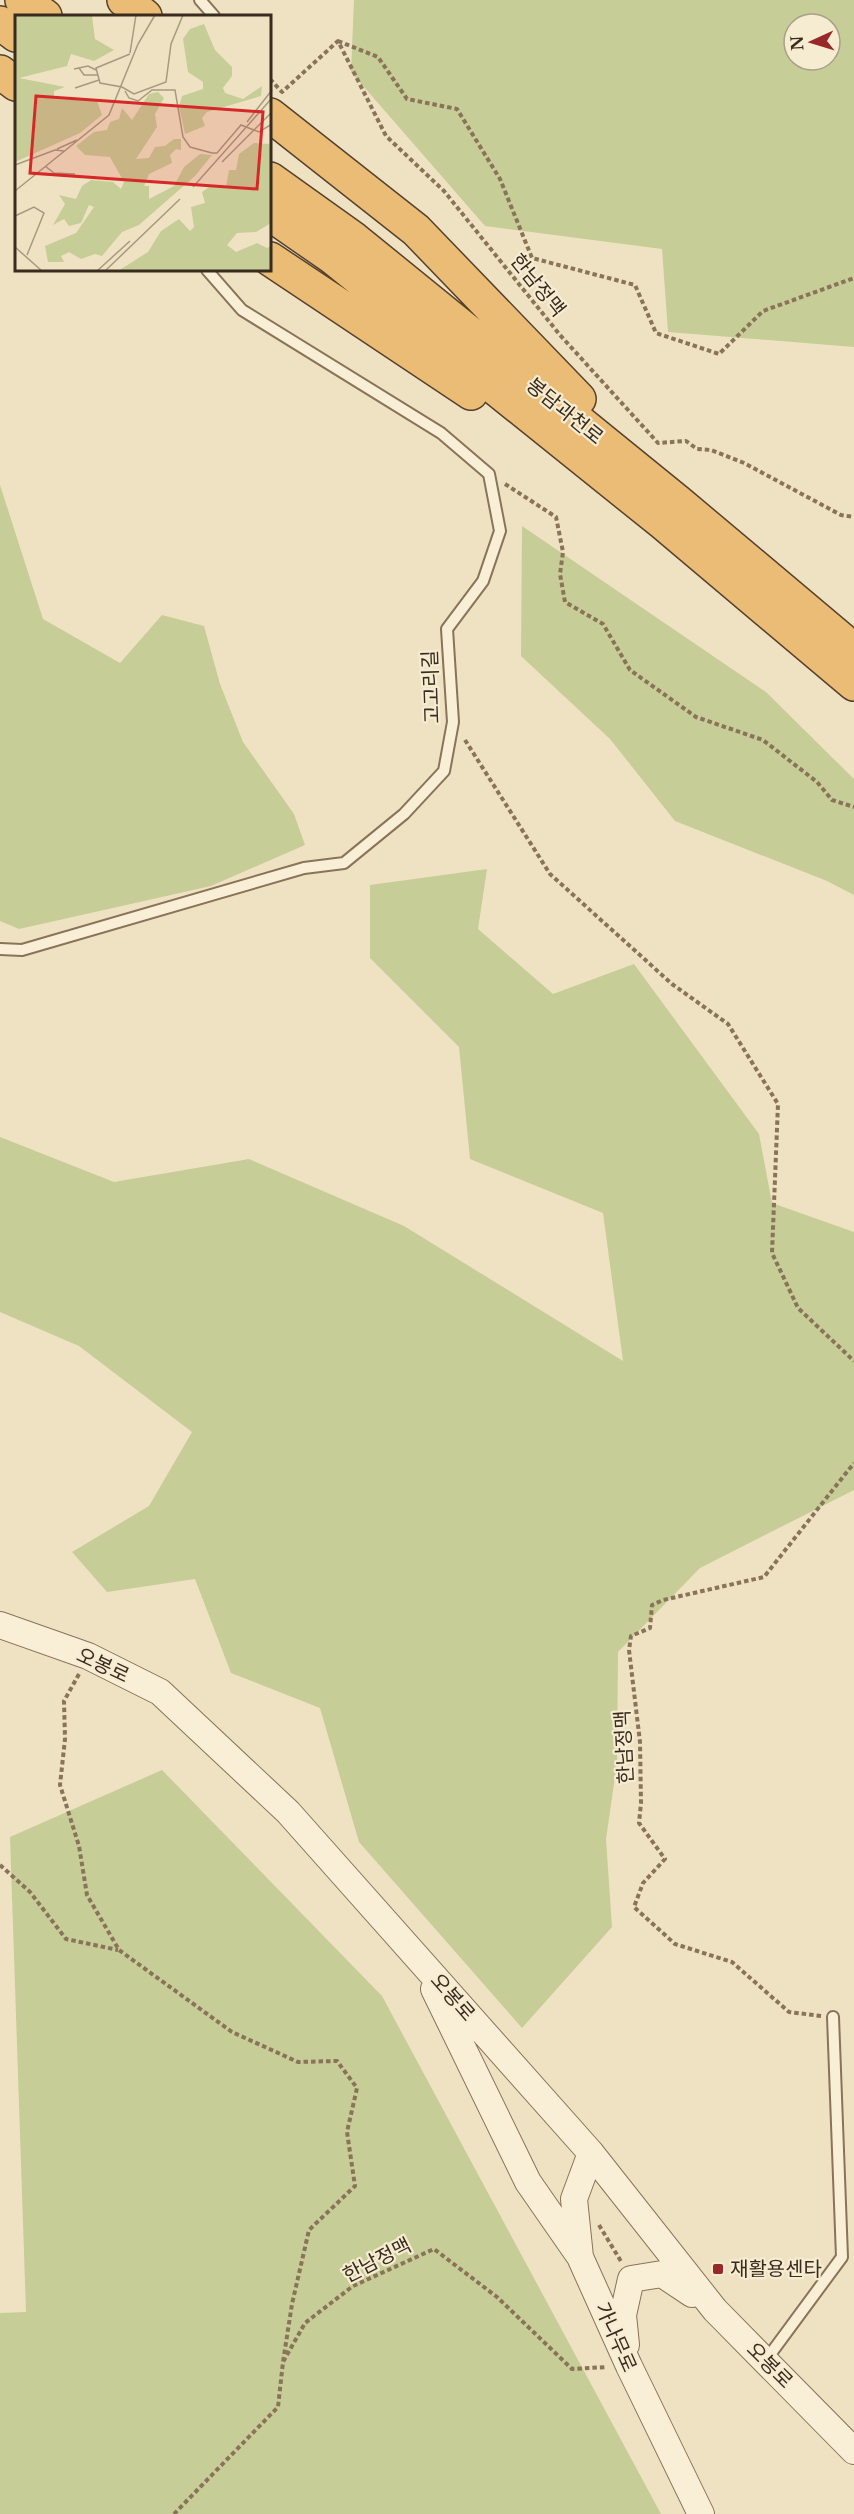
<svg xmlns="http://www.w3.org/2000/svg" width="854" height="2514" font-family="'Libre Baskerville','Noto Sans KR',serif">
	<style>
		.green { fill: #c7cd96; fill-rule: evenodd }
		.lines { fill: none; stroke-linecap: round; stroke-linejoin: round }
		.service-casing { stroke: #897359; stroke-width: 14 }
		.tertiary-casing { stroke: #897359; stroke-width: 28 }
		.trunk-casing { stroke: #57412d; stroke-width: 36 }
		.path { stroke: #897359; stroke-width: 4; stroke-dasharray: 4.5 3; stroke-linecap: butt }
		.service { stroke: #f9efd6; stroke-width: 10 }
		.tertiary { stroke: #f9efd6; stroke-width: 26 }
		.trunk { stroke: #eabc75; stroke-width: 33 }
		.poi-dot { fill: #992828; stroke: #f6ecd2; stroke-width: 2 }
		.labels { text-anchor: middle; stroke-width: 4.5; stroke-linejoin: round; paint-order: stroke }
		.street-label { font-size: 20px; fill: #392b1e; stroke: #f6ecd2 }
		.poi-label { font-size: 20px; fill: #392b1e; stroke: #f6ecd2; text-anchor: start }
		.inset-road { fill: none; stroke: #a69980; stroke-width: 1.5 }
		.view { fill: #d62828; fill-opacity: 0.15; stroke: #d62828; stroke-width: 3 }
		.inset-edge { fill: none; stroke: #392b1e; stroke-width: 3 }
	</style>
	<rect width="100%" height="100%" fill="#efe2c2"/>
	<path class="green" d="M354 0H854V347L668 332 662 249 485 226 351 72ZM794 24H830V60H794Z
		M0 485 43 619 120 663 162 615 204 626 220 684 243 742 294 814 305 845 211 886 19 929 0 921Z
		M522 526 766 692 854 779V895L827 881 675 821 610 739 521 656Z
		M487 869 478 929 553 994 634 964 759 1134 772 1203 854 1232V1490L700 1568 618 1652 617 1763 606 1839 612 1927 522 2028 359 1842 320 1708 231 1673 195 1579 107 1592 72 1552 149 1506 192 1432 79 1346 0 1312V1137L114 1182 249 1159 404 1226 623 1361 603 1213 470 1159 459 1047 370 958V885Z
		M162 1770 382 1996 661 2514H0V2313L26 2312 10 1837Z"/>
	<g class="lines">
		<g class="service-casing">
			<path id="service" d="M200 0 214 16
				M0 949 22 950 304 868 344 863 404 814 444 771 453 722 447 629 483 581 500 531 489 474 441 433 242 310 207 270
				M766 2360 842 2257 833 2017"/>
		</g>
		<g class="tertiary-casing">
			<path id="tertiary" d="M0 1625 88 1656 160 1692 288 1812 591 2153 715 2310 854 2451
				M434 1989 528 2182 578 2254
				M591 2153 574 2199 580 2257 629 2366 701 2514
				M626 2345 623 2315 631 2279 662 2274 692 2294"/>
		</g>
		<g class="trunk-casing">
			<path id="trunk" d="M22 0 45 16
				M124 0 145 16
				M0 23 16 35
				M0 72 16 84
				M270 115 416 230 579 399
				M270 179 354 239 678 502 854 650
				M270 214 332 257 663 523 854 684
				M270 259 471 393"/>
		</g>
		<path class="path" d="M338 41 378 57 407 99 457 109 500 179 532 258 635 285 656 333 719 354 763 311 854 278
			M270 79 282 92 338 41 386 136 444 191 560 335 658 443 686 441 697 449 711 450 744 463 841 515 854 517
			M505 484 556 517 563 552 560 574 565 602 603 624 630 670 696 717 763 740 817 782 832 800 854 807
			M465 740 550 874 672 984 728 1024 778 1104 772 1253 798 1308 854 1361
			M79 1674 64 1701 65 1739 60 1785 79 1846 87 1895 119 1950 232 2032 298 2062 337 2061 357 2088 347 2132 355 2186 309 2230 292 2304 283 2362
			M0 1865 30 1892 66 1939 118 1950
			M821 2016 789 2012 732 1962 675 1944 634 1907 643 1883 665 1859 639 1823 641 1803 640 1742 629 1650 631 1636 650 1628 652 1605 663 1600 764 1577 854 1463
			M599 2225 622 2263
			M174 2514 278 2407 283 2362 305 2323 353 2286 434 2249 497 2297 572 2369 607 2367"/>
		<use href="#service" class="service"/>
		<use href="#tertiary" class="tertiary"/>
		<use href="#trunk" class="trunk"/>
	</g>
	<rect class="poi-dot" x="712" y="2263" width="12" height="12" rx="3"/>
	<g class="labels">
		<g class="street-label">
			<text transform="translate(538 285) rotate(51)" y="7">한남정맥</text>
			<text transform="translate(565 411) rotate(39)" y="7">봉담과천로</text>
			<text transform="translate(431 687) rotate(-92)" y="7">고고리길</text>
			<text transform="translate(103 1665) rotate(25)" y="7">오봉로</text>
			<text transform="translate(624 1747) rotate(-93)" y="7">한남정맥</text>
			<text transform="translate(453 1997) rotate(49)" y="7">오봉로</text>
			<text transform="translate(377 2260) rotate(-27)" y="7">한남정맥</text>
			<text transform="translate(616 2337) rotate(66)" y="7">가나무로</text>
			<text transform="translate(770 2365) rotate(45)" y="7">오봉로</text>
		</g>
		<g class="poi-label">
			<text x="730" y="2276">재활용센타</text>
		</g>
	</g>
	<g transform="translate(15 15)">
		<rect width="256" height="256" fill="#efe2c2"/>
		<path d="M0 0H81L77 1 80 24 99 35 79 46 56 39 52 51 4 63 50 72 39 76V84L82 86 87 100 65 118 0 147ZM189 9 200 35 217 52V61L208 73 210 78 228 84 247 71 246 81 192 97 187 103 190 111 170 119 164 92 167 81 188 74V67L173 57 168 24 175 14ZM143 77 149 83 140 99 142 112 121 144 134 143 140 132 150 131 159 124H166V135L161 134 155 140 157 148 134 159 129 171H134V184L159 171 169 152 185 139 197 140 180 161 124 210 107 217 87 241 80 239 66 244 54 237 46 241 49 247H33L30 231 61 218 79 192 74 190 66 208 54 211 49 204 38 210 50 189 44 180 61 184 67 171 76 165 98 167 106 174 109 167 95 142 70 140 61 131 79 117 92 115 95 107 104 104 107 93 117 105 134 79ZM239 128 254 129 256 134V208L241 217 222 218 212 230 221 237 242 228 252 233 256 231V256H103L133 237 146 216 164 204 175 216 179 212 176 192 190 188 187 177 197 170 211 172 214 155H221L224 139Z" fill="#c7cd96"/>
		<path class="inset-road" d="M115 38 121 0M115 39 81 53 85 68 107 72 119 79 151 67 156 29 168 0M64 53 69 60H83M59 54 73 51 81 55M60 73 84 65M110 76 114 83 123 86 137 75H160L168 122 175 132 197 138H202L226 110 244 117 257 109M232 107 257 75M42 134 62 125M207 147 257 97M0 150 40 135 49 136M30 151 39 158 60 159M178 172 257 83M0 176 94 100 123 29 140 0M0 201 19 192 29 198 12 240M0 232 27 256M82 256 115 226M90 256 165 184"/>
		<path class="view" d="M21 81 248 97 242 174 15 158Z"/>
		<rect width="256" height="256" class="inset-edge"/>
	</g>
	<g transform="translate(812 42) rotate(266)"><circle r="28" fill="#f6ecd2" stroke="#aa9f8a" stroke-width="1.5"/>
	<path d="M0-4.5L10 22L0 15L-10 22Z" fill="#992828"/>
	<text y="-9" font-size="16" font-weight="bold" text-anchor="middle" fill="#392b1e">N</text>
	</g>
</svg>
